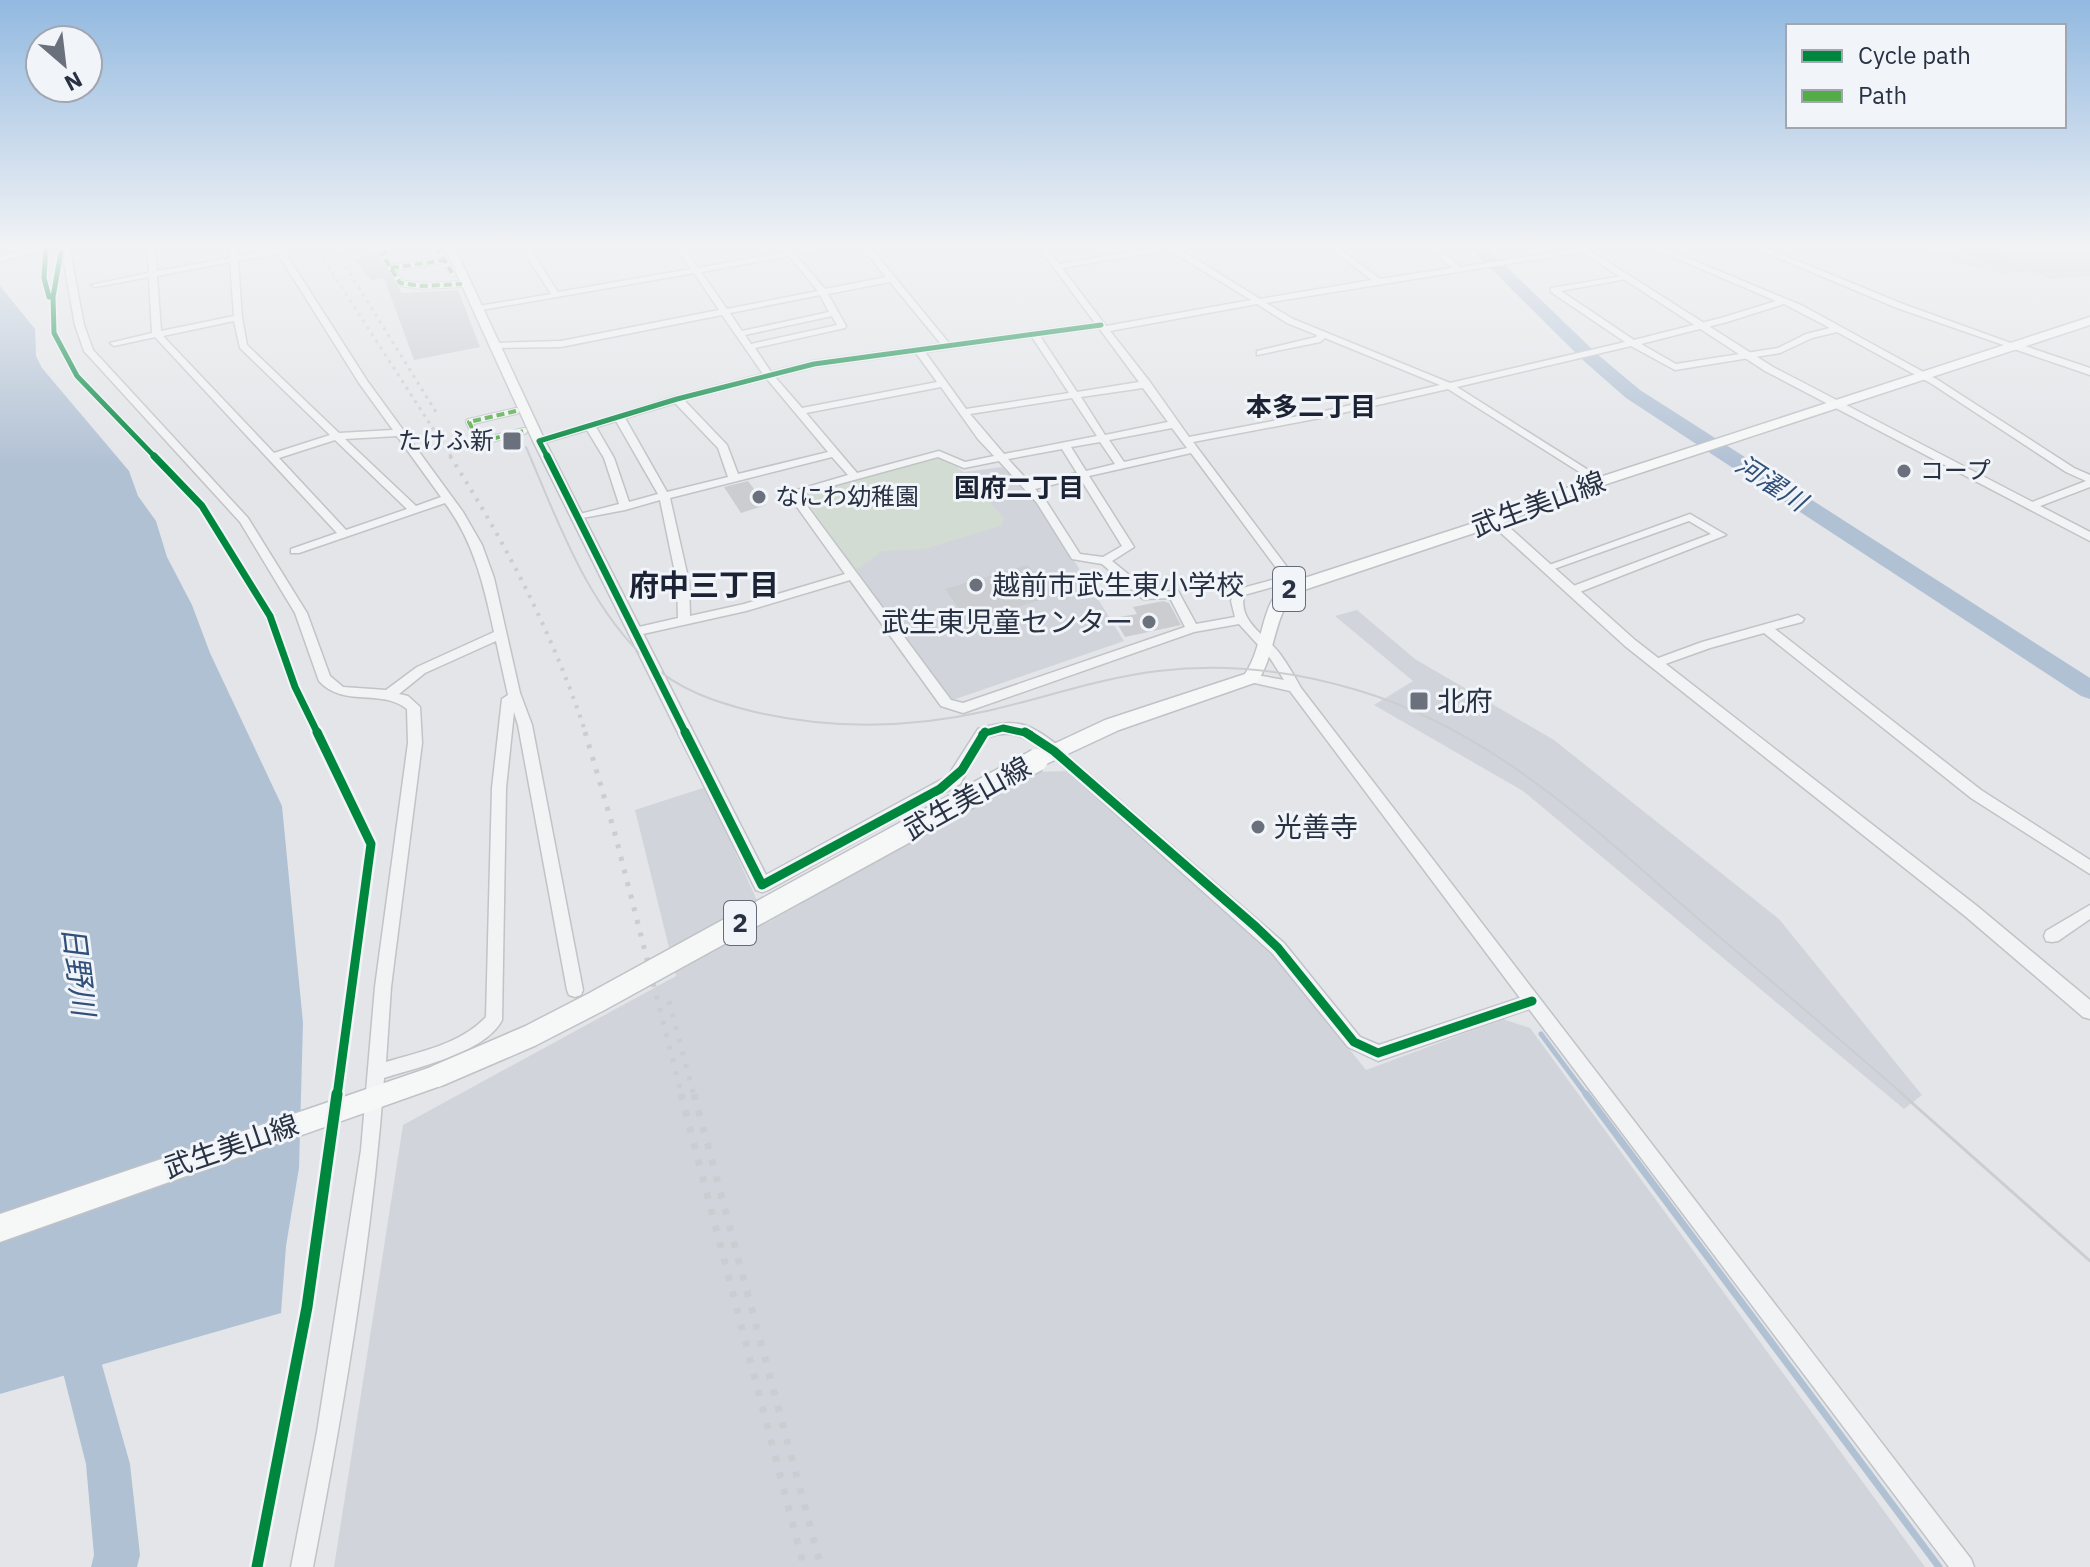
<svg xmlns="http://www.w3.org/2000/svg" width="2090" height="1567" font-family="'IBM Plex Sans','Noto Sans JP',sans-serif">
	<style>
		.built { fill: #d1d5db }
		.green { fill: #d3dcd3 }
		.water { fill: #b1c1d4 }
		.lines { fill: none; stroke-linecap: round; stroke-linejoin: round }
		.stream-far1 { stroke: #b1c1d4; stroke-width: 5 }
		.stream { stroke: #b1c1d4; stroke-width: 7 }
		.river { fill: #b1c1d4; fill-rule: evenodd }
		.building { fill: #cbcdd1 }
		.pedestrian-casing { stroke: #c1c3c6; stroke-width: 8 }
		.minor-casing { stroke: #c1c3c6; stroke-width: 3 }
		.tertiary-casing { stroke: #c1c3c6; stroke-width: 3 }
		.secondary-casing { stroke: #c1c3c6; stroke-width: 3 }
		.primary-casing { stroke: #bfc2c6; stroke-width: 3 }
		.pedestrian { stroke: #f2f3f5; stroke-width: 6 }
		.minor { fill: #f2f3f5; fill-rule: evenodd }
		.tertiary { fill: #f2f3f5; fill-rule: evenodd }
		.secondary { fill: #f6f7f7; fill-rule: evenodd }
		.primary { fill: #f6f7f7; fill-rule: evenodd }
		.tram-far1 { stroke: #cbcdd0; stroke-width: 2 }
		.tram { stroke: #cbcdd0; stroke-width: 3 }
		.rail-far3 { stroke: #cbcdd0; stroke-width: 3; stroke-dasharray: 3 5; stroke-linecap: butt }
		.rail-far2 { stroke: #cbcdd0; stroke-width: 4; stroke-dasharray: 3 7; stroke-linecap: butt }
		.rail-far1 { stroke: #cbcdd0; stroke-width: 5; stroke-dasharray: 4 9; stroke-linecap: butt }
		.rail { stroke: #cbcdd0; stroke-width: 7; stroke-dasharray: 6 11; stroke-linecap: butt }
		.primary-bridge-casing { stroke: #bfc2c6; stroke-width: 25; stroke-linecap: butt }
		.primary-bridge { stroke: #f6f7f7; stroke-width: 22 }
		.quiet { stroke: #53ac47; stroke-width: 4; stroke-dasharray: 8 4; stroke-linecap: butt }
		.cycleway-far3-casing { stroke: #f1f4f8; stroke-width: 8 }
		.cycleway-far2-casing { stroke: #f1f4f8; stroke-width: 11 }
		.cycleway-far1-casing { stroke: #f1f4f8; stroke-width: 14 }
		.cycleway-casing { stroke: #f1f4f8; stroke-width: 16 }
		.cycleway-far3 { stroke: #00873e; stroke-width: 5 }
		.cycleway-far2 { stroke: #00873e; stroke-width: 7 }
		.cycleway-far1 { stroke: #00873e; stroke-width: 9 }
		.cycleway { stroke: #00873e; stroke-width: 11 }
		.poi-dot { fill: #6a717d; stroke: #f1f4f8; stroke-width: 3 }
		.labels { text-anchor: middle; stroke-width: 6; stroke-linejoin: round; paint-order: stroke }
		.far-poi-label { font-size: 24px; fill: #293243; stroke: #f1f4f8; text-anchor: start }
		.far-neighbourhood-label { font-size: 26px; font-weight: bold; fill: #1b2334; stroke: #f1f4f8 }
		.far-water-label { font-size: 26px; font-style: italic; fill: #315079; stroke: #f1f4f8 }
		.shield { fill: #f1f4f8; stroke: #656c79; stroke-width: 2 }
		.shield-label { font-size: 26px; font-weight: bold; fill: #293243 }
		.street-label { font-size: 28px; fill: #293243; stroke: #f1f4f8 }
		.poi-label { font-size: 28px; fill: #293243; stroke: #f1f4f8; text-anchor: start }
		.neighbourhood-label { font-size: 30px; font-weight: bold; fill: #1b2334; stroke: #f1f4f8 }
		.water-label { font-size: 30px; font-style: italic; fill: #315079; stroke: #f1f4f8 }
	</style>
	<rect width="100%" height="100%" fill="#e3e5e8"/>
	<path class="built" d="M1900 246H2090V276L2050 279 2030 271 2002 274 1908 251Z
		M937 457 964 472 1002 467 1039 504 1124 641 950 701 855 575 859 573 856 569 804 498 813 490Z
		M1357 610 1415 659 1554 740 1779 919 1922 1095 1904 1109 1523 791 1374 705 1413 681 1335 616Z
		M1068 771 1270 949 1366 1070 1503 1019 1530 1028 1925 1567H334L403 1125 676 976 635 810 706 787 767 923 1032 772Z"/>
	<path class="green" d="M937 458 957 467 1004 518 1001 526 924 549 882 551 859 568 854 567 805 500 815 490Z"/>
	<path class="water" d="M0 286 35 329 36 356 42 368 129 471 138 496 156 521 167 557 192 605 210 653 282 806 303 1023 299 1168 286 1246 281 1313 0 1394Z"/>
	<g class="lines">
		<path class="stream-far1" d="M1541 1034 1587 1096"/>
		<path class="stream" d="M1586 1094 1939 1567"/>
		<path class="river" d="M1468 246H1485L1597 354 1640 390 2090 678V699L2081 696 1626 398 1585 362Z
			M73 1313 87 1319 93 1333 130 1464 140 1555 137 1567H91L94 1555 86 1464 53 1333 59 1319Z"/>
	</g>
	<path class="building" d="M1951 246H1985L2020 264 1991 267Z
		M376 254 402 293 458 290 480 347 414 360 384 278 371 280 354 259Z
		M748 481 766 505 741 513 724 487Z
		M1027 565 1055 595 969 623 945 589Z
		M1163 601 1169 603 1181 625 1125 637 1114 618 1137 614 1133 607Z"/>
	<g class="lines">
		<g class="pedestrian-casing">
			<path id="pedestrian" d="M398 246 382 254 400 283 422 286 462 284
				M436 246 452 273
				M391 268 446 260
				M516 411 469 422 479 442 524 431"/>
		</g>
		<g class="minor-casing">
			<path id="minor" d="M61 246H69L84 325 93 350 248 518 307 613 330 676 343 687 386 690 417 667 494 632C484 586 474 542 445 503L299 553H291V549L337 533 155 337 114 346 110 343 152 333 149 277 95 287 91 285 149 273 147 246H155L157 271 230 258 229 246H237L238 256 275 249 273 246H281L368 382 463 512 482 545 494 578 520 693 532 725 583 990 581 995 575 997 569 995 567 990 518 725 514 712 506 788 502 1020C485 1053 418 1067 384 1078 372 1242 344 1405 313 1567H291L317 1432 361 1150 375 987 408 743 407 709C381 688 343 708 319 681L295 613 240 522 84 351 75 325ZM278 254 359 383 393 430 339 433 247 345 242 318 238 261ZM230 262 234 316 161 331 157 276ZM234 321 240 348 330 435 274 453 163 336ZM397 436 441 497 416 506 345 439ZM335 440 407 509 346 530 279 458ZM496 641 508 695 502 699 492 788 486 1017C461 1044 419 1052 386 1062L391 987 422 743 420 707 408 696 399 694 425 673Z
				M520 246H528L558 292 691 269 675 246H683L698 268 785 252 783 249 787 247 793 251 821 246H838L796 255 825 289 886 277 861 246H869L949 343 1095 323 1038 246H1046L1059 264 1163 246H1181L1178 248 1260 299 1372 280 1327 246H1336L1380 279 1452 268 1428 246H1437L1460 267 1599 246H1619L1266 303 1293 319 1450 383 1625 342 1551 292V288L1629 275 1630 277 1626 279 1561 291 1634 340 1721 318 1776 301 1648 246H1659L1803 306 1938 380 2074 468 2090 475V487L2035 508H2027V504L2086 481 2066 472 1932 384 1837 332 1812 338 1780 353 1675 370 1631 346 1457 387 1604 480 1605 482 1600 485 1448 389 1320 418 1193 442 1299 583 1293 587 1287 583 1244 595C1238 622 1266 635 1280 654 1288 665 1295 677 1301 688L1971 1559 1974 1567H1949L1529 1009 1378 1061 1348 1047 1272 953 1049 754 1047 751 1049 748H1059L1284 943 1360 1037 1379 1045 1520 998 1290 691 1246 681 1245 678 1246 675 1251 674 1284 680 1270 658 1239 624 1194 632 963 713 941 706 850 580 746 611 634 636 630 635 628 632 630 629 678 618 677 582 660 500 625 510 572 520V516L619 504 604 458 587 430 539 444 534 441 674 397 763 374 722 315 561 347 491 348 490 346 494 343 561 341 719 310 694 273 476 311V307L479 306 551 294ZM1169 250 1251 300 1106 326 1062 268ZM789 256 818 291 727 309 701 272ZM890 282 941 344 814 361 771 372 755 348 845 328 846 326 828 294ZM820 295 829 312 742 331 730 313ZM1257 304 1287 323 1317 335 1316 337 1257 351V355L1320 342 1325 338 1440 385 1320 412 1189 437 1150 382 1110 331ZM1784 304 1830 328 1806 334 1778 348 1676 364 1641 344 1727 322ZM832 316 837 325 751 344 745 335ZM1099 328 1139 382 1077 392 1040 336ZM1032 337 1069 393 966 409 925 352ZM916 353 937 382 802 408 775 377 814 367ZM767 379 828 452 738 474 727 445 684 400ZM941 387 978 439 994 456 965 462 939 451 857 473 806 413ZM1143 388 1168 422 1105 435 1081 397ZM1072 398 1097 436 1004 454 970 414ZM675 403 718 448 728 477 667 492 625 418ZM616 421 658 494 629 502 614 458 596 427ZM1172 428 1187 448 1124 462 1109 440ZM1100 442 1115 464 1086 471 1071 447ZM1062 449 1077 473 1030 483 1008 459ZM1191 453 1283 577 1235 590 1231 601 1235 617 1196 624 1178 591 1150 592 1112 561 1134 547 1089 476ZM832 457 848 475 787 493 845 574 744 604 690 616 689 582 670 498ZM938 457 964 468 999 461 1037 503 1072 559 1102 564 1143 599 1170 598 1185 627 963 703 951 700 799 495ZM1080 478 1122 546 1103 557 1080 554 1046 501 1035 489Z
				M1750 246H1761L1903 304 2019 346 2012 348 1897 308Z
				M1690 514 1726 535 1572 595 1566 591 1568 588 1711 534 1689 521 1551 570 1547 571 1541 568Z
				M1798 615 1804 619 1802 622 1775 629 1981 790 2090 860V874L1971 798 1764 633 1710 648 1657 667 1651 663 1653 660 1702 642Z
				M2090 905V919L2058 941 2052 942 2046 941 2044 936 2046 931Z"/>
		</g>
		<g class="tertiary-casing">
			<path id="tertiary" d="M1573 246H1583L1773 367 2090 532V541L1765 371Z
				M2011 344H2019L2090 368V375L2011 348Z
				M539 438 545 441 766 875 948 776 978 729C1016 717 1029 723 1060 747L1062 751 1060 755C1037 760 1031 723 988 737L960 784 768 890 762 892 756 890 533 441Z
				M1495 517 1499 518 1635 640 1977 906 2090 1000V1019L2083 1017 1965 916 1625 646 1491 524V518Z"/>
		</g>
		<g class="secondary-casing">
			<path id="secondary" d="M36 246H53L0 262V256Z
				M444 246H454L545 441 544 444 533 441Z"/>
		</g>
		<g class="primary-casing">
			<path id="primary" d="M2090 317V325L1561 499 1501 524 1295 593C1273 616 1276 655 1257 682L1119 730 1044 765H1030L1027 760 1030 755 1105 720 1245 674C1264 646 1259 610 1283 585L1489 518 1551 493Z
				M437 1065 446 1068 449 1076 446 1084 0 1242V1214Z"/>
		</g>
		<use href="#pedestrian" class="pedestrian"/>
		<use href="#minor" class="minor"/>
		<use href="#tertiary" class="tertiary"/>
		<use href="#secondary" class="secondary"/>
		<use href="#primary" class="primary"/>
		<path class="tram-far1" d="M526 447C558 522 588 607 650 663 678 690 718 703 755 712 832 730 911 728 987 711 1044 698 1100 678 1158 671 1225 663 1294 671 1357 690 1492 730 1591 826 1695 916 1765 976 1835 1035 1905 1096"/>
		<path class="tram" d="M1902 1094 2090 1261"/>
		<path class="rail-far3" d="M315 246 452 458
			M333 246 436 412"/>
		<path class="rail-far2" d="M450 456C507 545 553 634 586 734"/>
		<path class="rail-far1" d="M585 732 615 834 682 1096
			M669 1001 694 1096"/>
		<path class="rail" d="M681 1094 804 1567
			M694 1094 821 1567"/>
		<g class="primary-bridge-casing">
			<path id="primary-bridge" d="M437 1076 530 1036 596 1002 1037 760"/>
		</g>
		<use href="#primary-bridge" class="primary-bridge"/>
		<path class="quiet" d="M398 246 382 254 400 283 422 286 462 284
			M436 246 452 273
			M391 268 446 260
			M516 411 469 422 479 442 524 431"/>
		<g class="cycleway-far3-casing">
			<path id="cycleway-far3" d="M46 246 44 278 49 297H53L61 252
				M53 297 54 333 77 376 156 458
				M548 458 539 441 677 399 814 364 1101 325"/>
		</g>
		<g class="cycleway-far2-casing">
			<path id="cycleway-far2" d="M154 456 202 506 270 616 295 687 318 734
				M547 456 686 734
				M982 734 1003 728 1030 734"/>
		</g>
		<g class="cycleway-far1-casing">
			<path id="cycleway-far1" d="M317 732 371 844 337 1096
				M685 732 762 885 940 789 962 770 985 732
				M1025 732 1054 751 1256 927 1278 948 1354 1042 1378 1053 1532 1001"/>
		</g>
		<g class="cycleway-casing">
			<path id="cycleway" d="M257 1567 307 1307 337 1094"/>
		</g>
		<use href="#cycleway-far3" class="cycleway-far3"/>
		<use href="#cycleway-far2" class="cycleway-far2"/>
		<use href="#cycleway-far1" class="cycleway-far1"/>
		<use href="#cycleway" class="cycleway"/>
	</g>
	<linearGradient id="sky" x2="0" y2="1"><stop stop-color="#92b9e0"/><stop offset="0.53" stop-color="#f2f3f5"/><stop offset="1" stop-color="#f2f3f5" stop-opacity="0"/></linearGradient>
	<rect width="2090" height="465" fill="url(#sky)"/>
	<g class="poi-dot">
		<rect x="502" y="431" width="20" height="20" rx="4"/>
		<circle cx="1904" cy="471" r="8"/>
		<circle cx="759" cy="497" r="8"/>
		<circle cx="976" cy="585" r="8"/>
		<circle cx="1149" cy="622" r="8"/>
		<rect x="1409" y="691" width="20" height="20" rx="4"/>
		<circle cx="1258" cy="827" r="8"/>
	</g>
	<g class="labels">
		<g class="far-poi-label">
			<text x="494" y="449" text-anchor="end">たけふ新</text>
			<text x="1920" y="479">コープ</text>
			<text x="775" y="505">なにわ幼稚園</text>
		</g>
		<g class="far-neighbourhood-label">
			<text x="1311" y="416">本多二丁目</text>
			<text x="1019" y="497">国府二丁目</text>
		</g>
		<g class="far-water-label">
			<text transform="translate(1771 483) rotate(33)" y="9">河濯川</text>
		</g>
		<g class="shield">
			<rect x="1273" y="567" width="32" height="44" rx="6"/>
			<rect x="724" y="901" width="32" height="44" rx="6"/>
		</g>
		<g class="shield-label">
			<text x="1289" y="598">2</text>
			<text x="740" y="932">2</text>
		</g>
		<g class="street-label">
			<text transform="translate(1538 504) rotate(-20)" y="10">武生美山線</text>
			<text transform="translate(967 798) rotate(-29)" y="10">武生美山線</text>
			<text transform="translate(231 1146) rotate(-19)" y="10">武生美山線</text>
		</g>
		<g class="poi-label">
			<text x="992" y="595">越前市武生東小学校</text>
			<text x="1133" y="632" text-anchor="end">武生東児童センター</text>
			<text x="1437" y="711">北府</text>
			<text x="1274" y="837">光善寺</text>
		</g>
		<g class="neighbourhood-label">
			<text x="704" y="596">府中三丁目</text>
		</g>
		<g class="water-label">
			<text transform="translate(78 971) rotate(83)" y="10">日野川</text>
		</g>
	</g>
	<rect x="1786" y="24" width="280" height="104" fill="#f1f4f8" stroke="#a1a6b0" stroke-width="2"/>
	<rect x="1802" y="50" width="40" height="12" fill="#00873e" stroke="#a1a6b0" stroke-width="2"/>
	<text x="1858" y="64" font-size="24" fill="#293243">Cycle path</text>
	<rect x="1802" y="90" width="40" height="12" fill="#53ac47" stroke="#a1a6b0" stroke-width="2"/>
	<text x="1858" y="104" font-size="24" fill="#293243">Path</text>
	<g transform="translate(64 64) rotate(152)"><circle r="38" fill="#f1f4f8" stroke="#a1a6b0" stroke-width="2"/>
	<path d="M0-6L14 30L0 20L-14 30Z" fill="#6a717d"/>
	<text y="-12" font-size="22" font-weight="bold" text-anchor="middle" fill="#293243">N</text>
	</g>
</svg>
